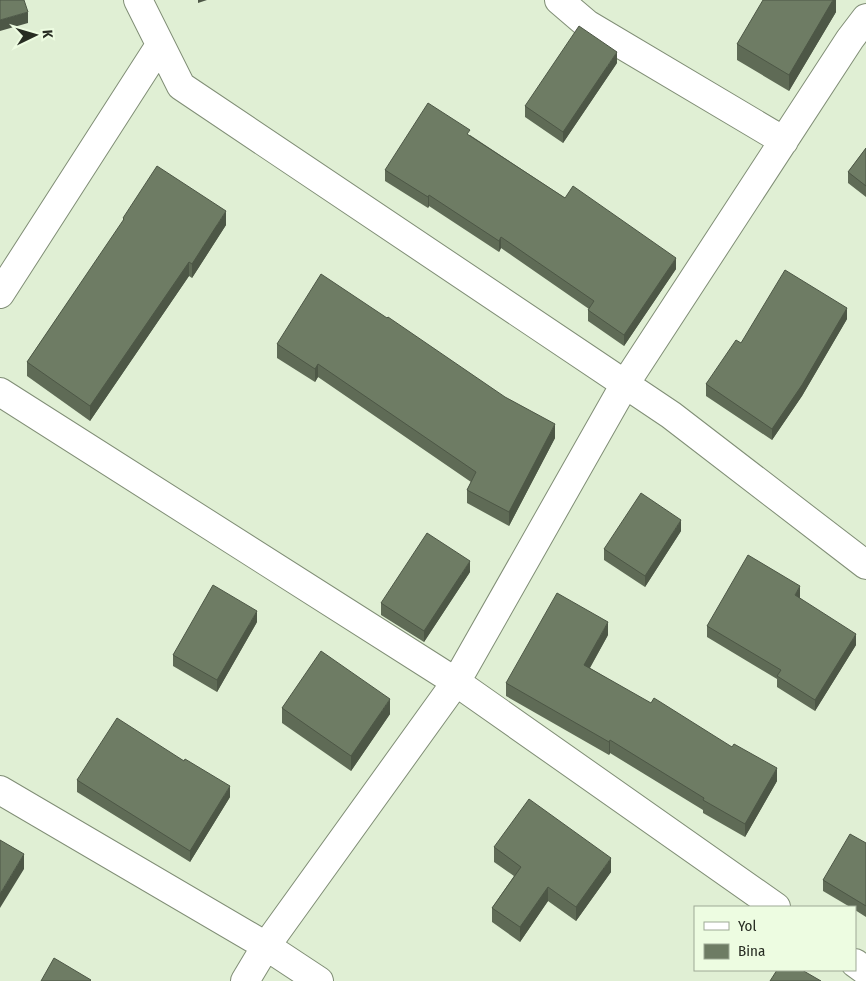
<svg xmlns="http://www.w3.org/2000/svg" width="866" height="981" font-family="'Fira Sans Condensed',sans-serif">
	<style>
		.lines { fill: none; stroke-linecap: round; stroke-linejoin: round }
		.minor-casing { stroke: #808e76; stroke-width: 30 }
		.minor { stroke: #fff; stroke-width: 28 }
		.wall { fill: #5f6b56 }
		.shaded-wall { fill: #4d5746 }
		.building { fill: #6e7c64; stroke: #4d5746 }
	</style>
	<rect width="100%" height="100%" fill="#e0efd4"/>
	<g class="lines">
		<g class="minor-casing">
			<path id="minor" d="M138 0 181 86 671 415 866 565
				M559 0 587 24 784 141
				M0 294 160 45
				M0 392 456 682 776 907
				M0 790 266 946 319 981
				M855 963 866 971
				M245 981 266 946 456 682 625 384 850 39 866 18"/>
		</g>
		<use href="#minor" class="minor"/>
	</g>
	<path class="wall" d="M836 0V12L789 91 737 60V44Z
		M617 63 563 143 525 117V106Z
		M470 135 565 198 676 269 624 346 588 321V310L589 309 501 248 499 252 429 206 428 208 385 181V170Z
		M866 148V197L848 183V172Z
		M123 218 226 225 192 278 189 276 90 421 27 376V362L123 222Z
		M847 319 802 396 772 440 706 396V384L741 343Z
		M277 344 555 438 509 526 467 503V490L471 482 318 377 315 382 277 358Z
		M681 531 645 587 604 560V549Z
		M470 572 424 642 381 615V603Z
		M800 598 856 645 815 711 777 687V679L707 637V626Z
		M257 622 217 692 173 666V655Z
		M608 635 590 668 777 781 745 837 703 813V810L610 753 609 755 506 696V683Z
		M282 708 390 714 351 771 282 723Z
		M77 780 230 797 190 862 77 792Z
		M866 843V917L855 910V907H850L823 891V880Z
		M494 847 611 872 576 921 548 901 520 942 492 922V908L514 876 494 862Z"/>
	<path class="shaded-wall" d="M198 0H207L198 3Z
		M833 0H836V12L789 91V75Z
		M28 12V23L0 31V20Z
		M617 52V63L563 143V132Z
		M429 195V206L428 208V197Z
		M226 211V225L192 278V264Z
		M501 237V248L499 252V241Z
		M676 258V269L624 346V335Z
		M189 262V276L90 421V406Z
		M847 308V319L802 396 772 440V429Z
		M318 364V377L315 382V369Z
		M555 424V438L509 526V512Z
		M681 520V531L645 587V576Z
		M470 561V572L424 642V631Z
		M800 586V598L795 607V595Z
		M257 611V622L217 692V680Z
		M608 622V635L584 678V665Z
		M856 634V645L815 711V700Z
		M390 699V714L351 771V756Z
		M610 740V753L609 755V742Z
		M777 768V781L745 837V824Z
		M230 786V797L190 862V851Z
		M24 854V869L0 908V894Z
		M611 858V872L576 921V907Z
		M548 887V901L520 942V927Z"/>
	<path class="building" d="M0 0H24L28 12 0 20Z
		M763 0H833L789 75 737 44Z
		M579 26 617 52 563 132 525 106Z
		M428 103 470 130 467 134 565 198 573 186 676 258 624 335 588 310 594 301 501 237 499 241 429 195 428 197 385 170Z
		M866 148V186L848 172Z
		M157 166 226 211 192 264 189 262 90 406 27 362 124 219 123 218Z
		M785 270 847 308 802 385 772 429 706 384 736 340 741 343Z
		M321 274 387 318 388 317 505 397 555 424 509 512 467 490 476 472 318 364 315 369 277 344Z
		M641 493 681 520 645 576 604 549Z
		M427 533 470 561 424 631 381 603Z
		M748 555 800 586 795 595 856 634 815 700 777 676 781 670 707 626Z
		M213 585 257 611 217 680 173 655Z
		M557 593 608 622 584 665 651 703 654 698 732 747 734 744 777 768 745 824 703 800 704 798 610 740 609 742 506 683Z
		M321 651 390 699 351 756 282 708Z
		M117 718 184 761 185 759 230 786 190 851 77 780Z
		M529 799 611 858 576 907 548 887 520 927 492 908 521 867 494 847Z
		M850 834 866 843V906L823 880Z
		M0 840 24 854 0 894Z
		M54 958 91 980 90 981H41Z
		M777 970H802L821 981H770Z"/>
	<rect x="694" y="906" width="162" height="65" fill="#edfce1" stroke="#9ea995"/>
	<rect x="704" y="922" width="25" height="8" fill="#ffffff" stroke="#9ea995"/>
	<text x="738" y="931" font-size="15" fill="#272c22">Yol</text>
	<rect x="704" y="944" width="25" height="15" fill="#6e7c64" stroke="#9ea995"/>
	<text x="738" y="956" font-size="15" fill="#272c22">Bina</text>
	<g transform="translate(35 35) rotate(85)" stroke="#edfce1" stroke-width="4" paint-order="stroke">
	<path d="M0-4L9 19L0 12L-9 19Z" fill="#272c22"/>
	<text y="-8" font-size="14" font-weight="bold" text-anchor="middle" fill="#272c22">K</text>
	</g>
</svg>
